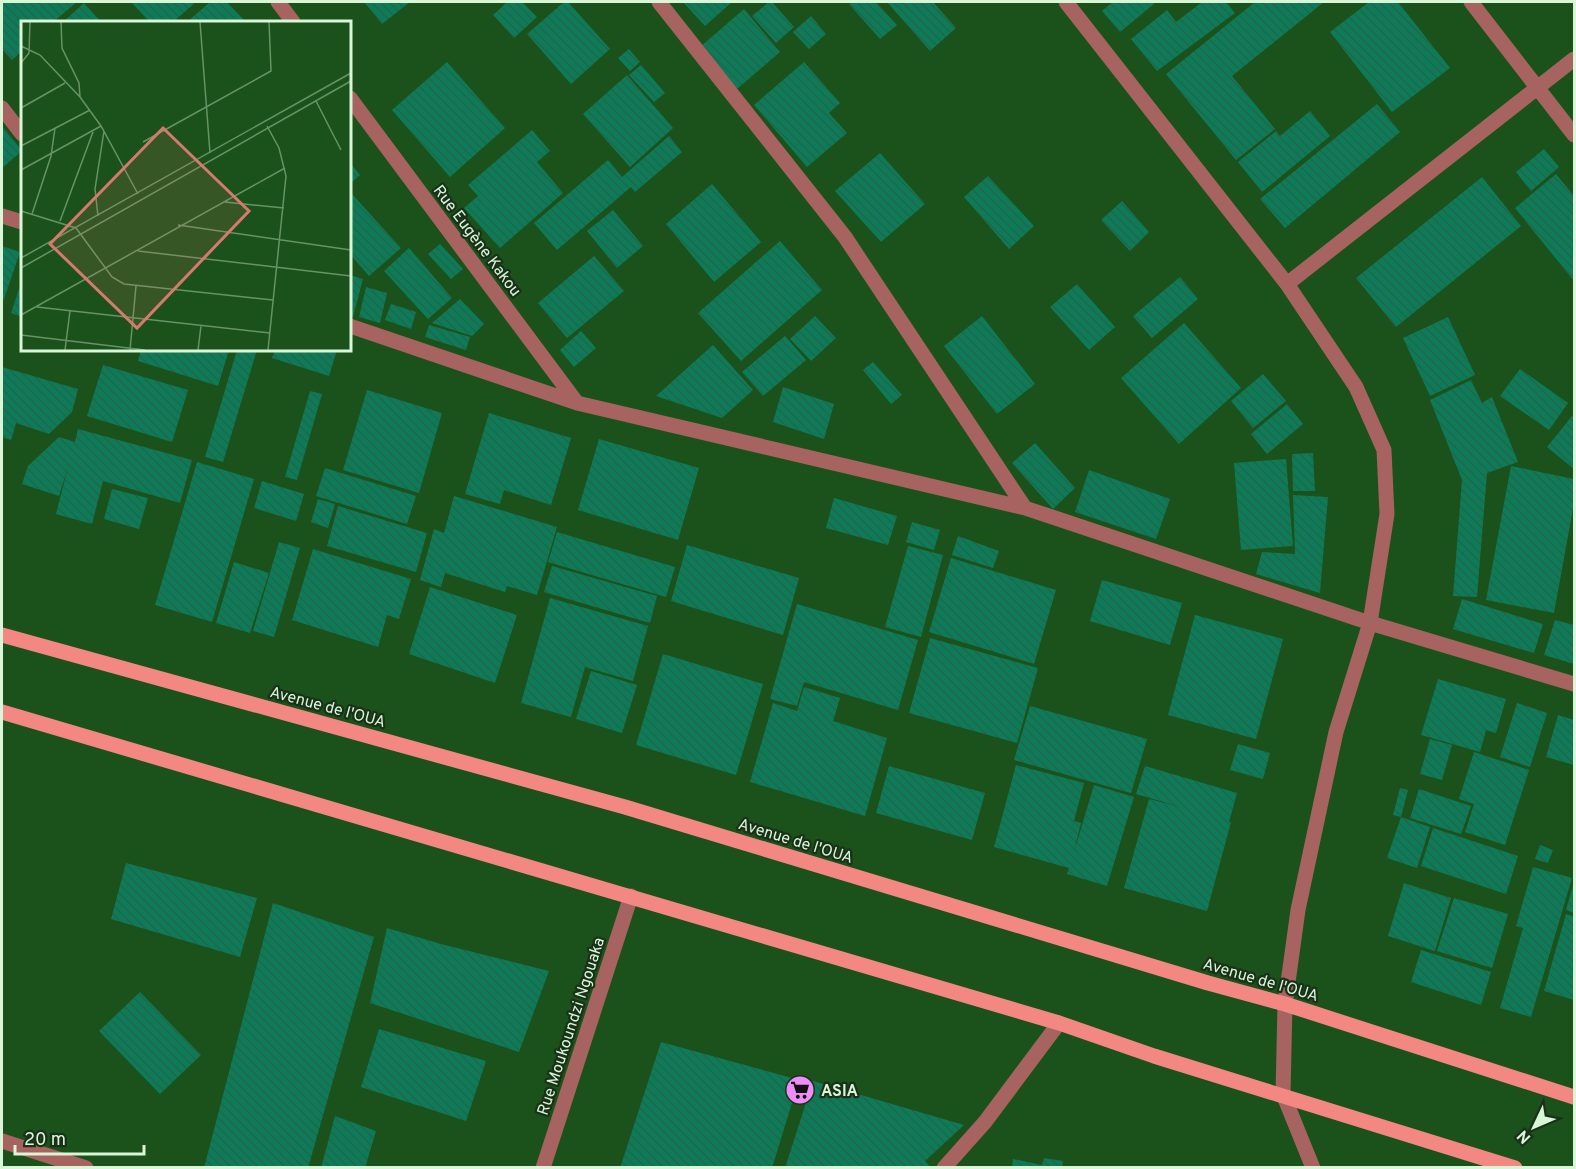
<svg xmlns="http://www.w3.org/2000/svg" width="1576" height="1169" font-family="Overpass,sans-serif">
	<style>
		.building { fill: url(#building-back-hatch) }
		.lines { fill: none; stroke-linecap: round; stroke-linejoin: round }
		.minor { stroke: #a6635f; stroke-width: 15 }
		.tertiary { stroke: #a6635f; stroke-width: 15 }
		.primary { stroke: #f38782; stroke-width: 15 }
		.labels { text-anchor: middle; stroke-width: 4.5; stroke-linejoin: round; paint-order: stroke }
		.street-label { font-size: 16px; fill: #d9f6d7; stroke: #1a3119 }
		.poi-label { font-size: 16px; font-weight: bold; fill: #d9f6d7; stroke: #1a3119; text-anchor: start }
		.inset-road { fill: none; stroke: #679366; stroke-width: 1.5 }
		.view { fill: #d77a6e; fill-opacity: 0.15; stroke: #d77a6e; stroke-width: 3 }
		.inset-edge { fill: none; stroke: #d9f6d7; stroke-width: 3 }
	</style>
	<defs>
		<pattern id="building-back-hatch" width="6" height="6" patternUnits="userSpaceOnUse" patternTransform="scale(1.5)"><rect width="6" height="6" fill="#0b7c57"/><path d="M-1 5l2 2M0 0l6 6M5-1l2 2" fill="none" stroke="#26634c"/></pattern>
	</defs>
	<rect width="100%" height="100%" fill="#1b511b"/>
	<path class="building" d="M2 2H77L53 22H22V51L12 60 2 49Z
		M131 2H196L173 22H150Z
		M210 2H227L246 22H187Z
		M364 2H410L382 24Z
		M507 2H522L537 17 514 38 493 15Z
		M564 2H568L610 49 571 84 527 34Z
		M683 2H732L705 26Z
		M769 2H772L794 27 776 43 752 16Z
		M852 2H876L897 25 880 39 849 4Z
		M887 2H933L956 28 930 51Z
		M1113 2H1152L1154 4 1120 32 1102 11Z
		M1202 2H1226L1235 13 1157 71 1131 39 1167 10 1176 22Z
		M1255 2H1324L1232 76 1275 129 1236 160 1166 74Z
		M1369 2H1398L1450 68 1392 112 1330 32Z
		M84 3 101 22H63Z
		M744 9 780 52 737 89 700 47Z
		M811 16 826 34 809 49 793 32Z
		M629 49 640 62 630 71 618 58Z
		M447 62 505 128 450 177 392 110Z
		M804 62 840 103 829 113 847 133 807 167 754 105Z
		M641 65 665 93 654 102 629 75Z
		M627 75 673 128 630 167 583 114Z
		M1377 104 1400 132 1285 228 1260 199Z
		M1310 111 1330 136 1262 192 1238 162 1276 131 1280 136Z
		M2 126 22 151 2 168Z
		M532 130 550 151 537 162 563 193 500 248 464 208 478 196 468 185Z
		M669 136 682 152 635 192 631 187 557 250 534 223 608 160 622 177Z
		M1544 149 1559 167 1531 191 1516 172Z
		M880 153 925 204 881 242 835 191Z
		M350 163 360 175 350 184Z
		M1556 174 1574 196V281L1515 208Z
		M988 176 1034 226 1009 249 964 197Z
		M1482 177 1521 226 1396 327 1356 278Z
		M712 184 761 242 714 282 666 224Z
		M352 194 401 248 369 276 350 254V195Z
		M1122 201 1149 232 1130 251 1101 220Z
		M613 210 643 246 617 268 587 231Z
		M780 241 822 290 741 361 698 313Z
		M440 244 463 269 451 279 428 254Z
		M2 246 20 252 2 305Z
		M409 248 452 298 428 319 384 271Z
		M594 256 624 291 567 338 538 303Z
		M350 275 363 279 353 317 350 316Z
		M1180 277 1198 299 1152 338 1133 316Z
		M22 280V317L11 313Z
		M1077 284 1115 327 1089 350 1050 307Z
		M366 287 387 293 380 323 359 317Z
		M460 299 484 324 472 336 432 323Z
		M391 304 416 312 411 329 385 320Z
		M815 316 836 338 811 361 790 339Z
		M982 316 1035 384 997 414 944 346Z
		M1448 317 1475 375 1430 396 1403 338Z
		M1184 323 1241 388 1179 444 1121 378Z
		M429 325 470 337 466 350 425 337Z
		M581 331 596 348 574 367 560 350Z
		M785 336 806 360 763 396 742 372Z
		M713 345 753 390 722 418 656 396Z
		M141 350H229L218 386 138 361Z
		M237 350H257L223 462 205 457Z
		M275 350H337L329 376 272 358Z
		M873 362 902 395 891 404 863 370Z
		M103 365 188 390 172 442 87 416Z
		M2 367 78 389 72 412 49 434 16 423 11 440 2 437Z
		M1520 369 1568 403 1549 430 1500 396Z
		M1263 374 1286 401 1253 428 1231 401Z
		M1471 380 1482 403 1492 397 1518 462 1487 473 1477 597 1453 596 1462 480 1430 400Z
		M783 387 834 404 824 439 773 422Z
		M367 390 442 413 419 493 343 470Z
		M310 391 322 394 297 480 285 477Z
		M1287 404 1303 424 1267 454 1251 434Z
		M489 413 571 438 551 505 504 490 500 504 465 494Z
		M1572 416 1574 418V469L1547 447Z
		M78 429 192 460 180 503 103 481 92 524 56 514 68 467 59 496 22 484 28 466 59 437 75 442Z
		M599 439 699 468 678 540 578 510Z
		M1035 443 1075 488 1053 509 1012 463Z
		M1313 453 1315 491H1293L1292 454Z
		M1286 459 1293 546 1241 550 1234 463Z
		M197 462 254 479 212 622 155 605Z
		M1511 466 1574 479V503L1554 613 1486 600Z
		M325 468 416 496 407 524 316 496Z
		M1089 470 1170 499 1156 539 1075 512Z
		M262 481 304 494 296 521 254 508Z
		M112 489 148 498 139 529 104 519Z
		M1293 495 1328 497 1320 593 1256 574 1262 552 1295 554Z
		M454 496 557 527 537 595 507 586 505 592 445 573 441 587 420 580 434 529 444 533Z
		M834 498 897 516 888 545 826 528Z
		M318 499 335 504 328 528 311 522Z
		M338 506 427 533 416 572 327 546Z
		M912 522 940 530 934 550 906 542Z
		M557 532 675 567 666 597 548 562Z
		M958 536 999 551 993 568 952 555Z
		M279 542 300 548 274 637 253 631Z
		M687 545 799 578 783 635 671 601Z
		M908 546 943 555 921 637 885 627Z
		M313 549 411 579 399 619 387 615 378 647 292 620Z
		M951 558 1056 590 1034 664 929 632Z
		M234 562 269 573 250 633 216 623Z
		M552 566 657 596 650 623 544 592Z
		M1102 580 1182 603 1170 645 1090 621Z
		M430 587 517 615 495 683 409 654Z
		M550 598 648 626 633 681 585 667 571 717 521 703Z
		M1462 599 1543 624 1534 653 1453 629Z
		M797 604 918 640 898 710 804 682 797 706 770 699Z
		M1195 615 1283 639 1256 739 1168 715Z
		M1555 620 1574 625V664L1544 655Z
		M930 638 1038 668 1017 743 909 713Z
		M663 654 763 684 736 775 636 745Z
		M591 671 637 685 622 733 576 719Z
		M1438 679 1506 699 1496 733 1486 730 1480 752 1421 735Z
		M804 687 840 698 833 721 887 738 865 816 750 782 773 703 797 711Z
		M1517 703 1547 713 1530 767 1500 757Z
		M1030 706 1147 739 1131 793 1014 760Z
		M1558 715 1574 720V765L1546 757Z
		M1430 739 1452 745 1442 780 1420 774Z
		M1238 744 1270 753 1263 779 1230 770Z
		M1474 752 1529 770 1505 845 1465 832 1474 804 1459 799Z
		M1016 765 1084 783 1074 821 1081 823 1074 852 1094 785 1134 797 1107 886 1067 874 1069 868 994 847Z
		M889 766 985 793 972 840 876 813Z
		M1145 766 1237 793 1229 822H1231L1207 911 1124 888 1149 799 1181 807 1136 794Z
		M1400 788 1408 790 1401 817 1393 815Z
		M1419 789 1471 806 1461 834 1410 818Z
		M1401 817 1430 827 1417 868 1387 858Z
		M1433 828 1518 856 1506 894 1421 866Z
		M1540 845 1553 850 1548 863 1535 859Z
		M126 863 257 898 240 957 111 919Z
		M1533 867 1572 878 1531 1017 1500 1008 1523 928 1516 926Z
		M1574 882V913L1566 910Z
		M1404 883 1451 898 1435 951 1388 936Z
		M1454 898 1508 914 1492 968 1437 951Z
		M273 903 374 937 308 1168H204Z
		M1566 914 1574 917V1000L1544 991Z
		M387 928 441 944 549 971 519 1052 370 1003Z
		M1421 950 1491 972 1481 1005 1411 982Z
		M140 992 201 1055 160 1094 99 1031Z
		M379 1029 486 1061 466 1121 361 1087Z
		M661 1042 799 1080 772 1168H620Z
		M813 1081 964 1125 925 1161 931 1168H785Z
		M335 1116 376 1131 365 1168H321Z
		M1044 1158 1063 1161 1062 1168H1012L1013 1159 1042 1165Z"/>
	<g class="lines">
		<path class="minor" d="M278 2 293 22
			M659 2 845 237 1025 508
			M1066 2 1287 284 1356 387 1384 450 1387 514 1370 623 1336 732 1298 910 1285 1004 1283 1094 1313 1168
			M1471 2 1574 135
			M350 98 577 403
			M2 108 22 134
			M2 216 22 222
			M1287 284 1574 59
			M350 326 577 403 1025 508 1370 623 1574 684
			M2 1141 86 1168
			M944 1168 985 1122 1059 1023"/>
		<path class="tertiary" d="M543 1168 631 896"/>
		<path class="primary" d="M2 635 625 807 1208 983 1285 1004 1574 1097
			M2 712 1059 1023 1154 1056 1515 1168"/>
	</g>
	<defs>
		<g id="supermarket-disc" transform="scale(1.5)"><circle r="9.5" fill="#ee8cf9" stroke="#1a3119"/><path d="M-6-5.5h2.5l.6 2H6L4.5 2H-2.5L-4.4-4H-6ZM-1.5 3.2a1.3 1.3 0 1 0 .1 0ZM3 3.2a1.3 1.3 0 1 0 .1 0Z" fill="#111"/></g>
	</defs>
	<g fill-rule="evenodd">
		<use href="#supermarket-disc" x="800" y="1090"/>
	</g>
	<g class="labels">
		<g class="street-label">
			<text transform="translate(478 240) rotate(53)" y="6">Rue Eugène Kakou</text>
			<text transform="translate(328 706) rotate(15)" y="6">Avenue de l'OUA</text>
			<text transform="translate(796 840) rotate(17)" y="6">Avenue de l'OUA</text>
			<text transform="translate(1261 979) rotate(16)" y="6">Avenue de l'OUA</text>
			<text transform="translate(570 1026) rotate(-72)" y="6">Rue Moukoundzi Ngouaka</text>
		</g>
		<g class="poi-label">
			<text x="821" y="1096">ASIA</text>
		</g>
	</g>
	<g transform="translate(21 21)">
		<rect width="330" height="330" fill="#1b511b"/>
		<path class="inset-road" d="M40 1 41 27 58 62 59 76M179 1 189 132M0 25 19 34 59 76 80 105 117 173M0 42 8 32 9 1M295 80 320 129M0 87 44 62M246 105 258 127 265 155 247 329M122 121 250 50 248 1M0 125 69 89M0 149 80 105M204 181 263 187M0 190 55 207 91 256 103 263 252 279M11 193 30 135 34 107M77 195 74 168 83 110M39 200 72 111M157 204 330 229M117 230 330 255M0 237 330 52M0 247 330 60M16 286 249 312M0 294 264 147M0 314 124 329M44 329 49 290M109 329 115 265M177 329 180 305"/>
		<path class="view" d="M142 107 228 190 116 307 29 223Z"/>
		<rect width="330" height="330" class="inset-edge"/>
	</g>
	<rect width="1576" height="1169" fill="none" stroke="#d9f6d7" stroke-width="6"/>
	<g transform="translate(1534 1127) rotate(226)" stroke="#1a3119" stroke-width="4.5" paint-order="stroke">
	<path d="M0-4.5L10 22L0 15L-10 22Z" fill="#d9f6d7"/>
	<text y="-9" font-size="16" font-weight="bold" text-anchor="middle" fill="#d9f6d7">N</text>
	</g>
	<path d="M15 1145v9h129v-9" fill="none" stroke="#d9f6d7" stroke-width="3"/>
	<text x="24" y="1145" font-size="18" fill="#d9f6d7" stroke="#1a3119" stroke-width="4.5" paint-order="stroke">20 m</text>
</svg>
